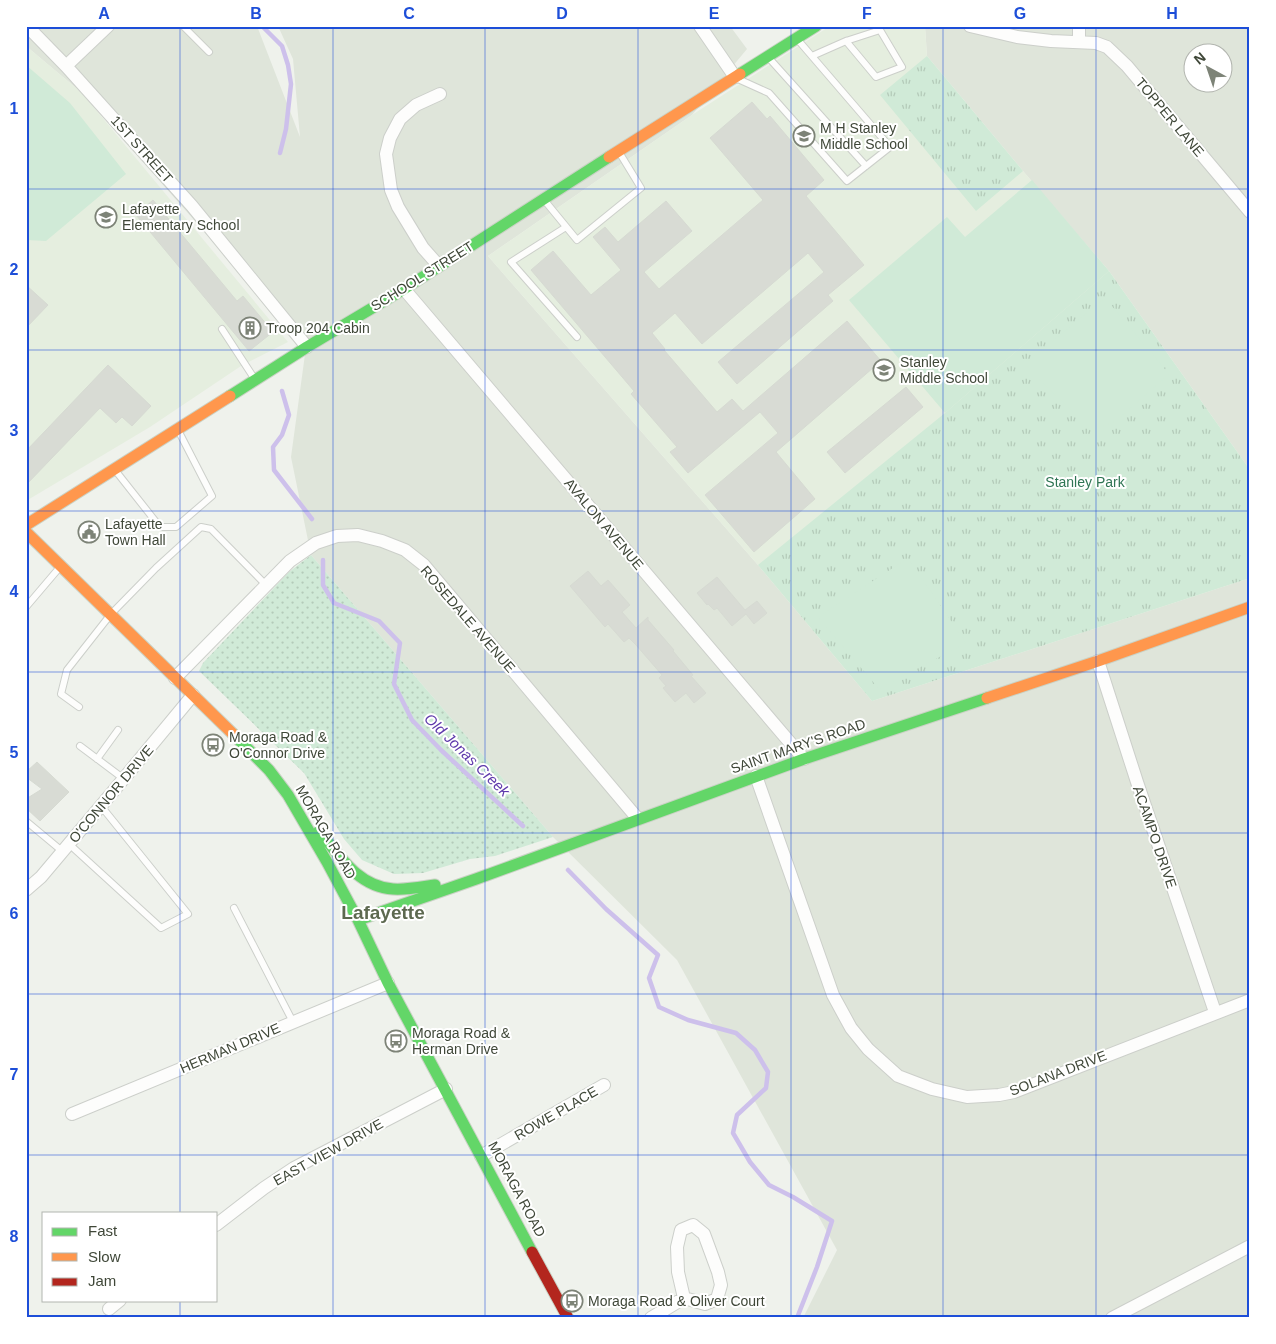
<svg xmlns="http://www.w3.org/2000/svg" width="1276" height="1344" font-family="Arial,sans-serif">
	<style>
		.residential { fill: #dfe5da; fill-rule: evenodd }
		.education { fill: #e5eedf }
		.grass { fill: url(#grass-dots) }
		.park { fill: url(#park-tufts) }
		.garden { fill: #d0ead7 }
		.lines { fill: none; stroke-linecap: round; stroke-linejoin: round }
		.stream { stroke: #cdc0eb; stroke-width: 4.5 }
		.building { fill: #d8dbd4; stroke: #d6dad2 }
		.lane-casing { stroke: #cccfca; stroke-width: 8 }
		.street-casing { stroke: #cccfca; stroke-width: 14 }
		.fast-casing { stroke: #cad2c5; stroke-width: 13 }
		.slow-casing { stroke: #cad2c5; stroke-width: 13 }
		.jam-casing { stroke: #cad2c5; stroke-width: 13 }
		.lane { stroke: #fdfdfc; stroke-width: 6 }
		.street { stroke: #fdfdfc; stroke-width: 12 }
		.fast { stroke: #63d668; stroke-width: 11 }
		.slow { stroke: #ff974d; stroke-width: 11 }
		.jam { stroke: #b3261e; stroke-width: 11 }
		.grid { fill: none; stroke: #1d4ed8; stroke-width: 1; stroke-opacity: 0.55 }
		.labels { text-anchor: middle; stroke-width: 4; stroke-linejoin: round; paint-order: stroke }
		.street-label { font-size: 14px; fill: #3f4738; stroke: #fff }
		.poi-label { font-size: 14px; fill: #3f4738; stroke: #fff; text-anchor: start }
		.park-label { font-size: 14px; fill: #2f7554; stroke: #fff }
		.water-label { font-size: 15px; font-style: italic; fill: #5e39ab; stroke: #fff }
		.district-label { font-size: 19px; font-weight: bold; fill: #5d6950; stroke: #fff }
		.neatline { fill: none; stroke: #1d4ed8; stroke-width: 2 }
		.grid-label { font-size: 16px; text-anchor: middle; font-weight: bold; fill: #1d4ed8 }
	</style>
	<defs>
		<pattern id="grass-dots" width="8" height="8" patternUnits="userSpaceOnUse" patternTransform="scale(1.25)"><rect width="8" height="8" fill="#d0ead7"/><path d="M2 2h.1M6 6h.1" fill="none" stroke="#b4cab9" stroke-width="1.8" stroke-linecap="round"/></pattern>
		<pattern id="park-tufts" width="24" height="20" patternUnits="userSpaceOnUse" patternTransform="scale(1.25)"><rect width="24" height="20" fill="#d0ead7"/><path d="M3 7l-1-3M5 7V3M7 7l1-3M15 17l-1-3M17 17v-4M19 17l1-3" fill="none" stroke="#b4cab9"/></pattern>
	</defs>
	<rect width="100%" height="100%" fill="#eff2ec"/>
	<path class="residential" d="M26 26H257L300 137 293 59 278 26H730L747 49 692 115 488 256 758 565 872 701 1250 578V1318H803L837 1250 677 960 553 837 311 555 291 457 306 347 82 93 26 46Z
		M925 26H1250V470L1109 271 1023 171 927 56ZM1194 52H1224V82H1194Z"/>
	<path class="education" d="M830 26H925L927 56 1023 171 1109 271 1250 470V578L872 701 758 565 488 256 692 115Z
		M26 46 82 93 288 342 241 366 150 427 26 501Z"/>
	<path class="grass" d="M311 555 553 837 495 856 470 859 423 873 394 874 362 860 344 839 304 773 199 671 203 663 289 572Z"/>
	<path class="park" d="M927 56 1023 171 976 211 880 95Z
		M1109 271 1250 470V578L872 701 758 565 945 413Z"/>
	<path class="garden" d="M26 65 70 103 126 174 46 241 26 240Z
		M1032 180 1109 271 945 413 849 300 947 217 965 237Z
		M1106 299 1169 374 1116 421 1091 431 1025 364 1100 302Z
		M908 558 966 643 879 689 818 617Z"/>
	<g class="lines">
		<path class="stream" d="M262 26 282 46 288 65 291 84 286 129 280 153
			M282 391 289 415 282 435 273 447 274 470 312 519
			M323 560V585L334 603 379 621 400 643 394 684 412 720 441 750 523 826
			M568 870 606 909 658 955 649 978 659 1007 688 1020 736 1033 755 1050 768 1072 766 1088 737 1115 733 1133 750 1162 769 1185 793 1197 832 1221 817 1267 797 1318"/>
	</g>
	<path class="building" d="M752 102 767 119 770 116 824 180 806 196 864 265 828 295 833 301 737 384 718 362 824 272 808 253 702 344 675 313 652 333 665 349 664 350 717 412 732 399 743 411 847 321 881 361 776 452 815 499 754 552 705 495 778 433 760 412 688 473 670 452 677 447 631 394 634 391 531 270 553 251 591 295 621 270 593 237 605 227 618 242 666 201 692 231 644 272 659 289 763 200 710 138Z
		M153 200 237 301 243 296 273 332 249 351 136 215Z
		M26 285 48 305 26 328Z
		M108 365 151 406 132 426 122 417 116 423 100 408 26 485V451Z
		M906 387 923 407 845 473 827 452Z
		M588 571 601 586 608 580 630 605 622 612 636 628 648 617V620L674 650 673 651 693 675 691 676 706 693 694 703 686 693 675 702 663 688 666 686 659 678 662 675 636 645 629 638 624 642 608 624 605 627 570 586Z
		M717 577 745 610 757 601 767 613 754 624 746 614 732 626 717 608 714 610 708 604 707 605 697 593Z
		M37 762 69 792 40 821 26 808V799L42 789 26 777V772Z"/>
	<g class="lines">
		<g class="lane-casing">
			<path id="lane" d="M183 26 209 52
				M812 56 846 41 880 30 902 67 876 77 846 41
				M768 57 866 166
				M738 79 769 93 847 181 890 147 798 40
				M545 201 577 240 641 188 619 152
				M566 227 511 262 577 337
				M222 329 254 378
				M115 470 160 527H176L212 496 178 430
				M26 607 60 567
				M79 707 61 694 67 670 111 614 156 568 201 527 211 529 266 585
				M80 746 124 779
				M97 759 118 730
				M26 821 62 851
				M69 844 161 928 188 914 101 806
				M234 908 293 1022"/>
		</g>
		<g class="street-casing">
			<path id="street" d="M27 26 66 66 192 206 307 347
				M700 26 735 77
				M970 26 1017 37 1051 41 1096 43 1107 47 1127 66 1250 212
				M1079 42V26
				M66 66 108 26
				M439 266 423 248 398 207 391 190 386 154 390 138 400 119 416 105 440 94
				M404 289 804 759
				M1098 661 1137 782 1215 1012
				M175 678 290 561 316 543 337 536 358 535 382 541 405 550 424 565 638 819
				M756 776 833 995 851 1028 868 1049 898 1076 932 1089 967 1097 999 1095 1014 1092 1250 1000
				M26 890 41 877 116 788 193 695
				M72 1114 388 983
				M481 1156 604 1085
				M216 1225 264 1188 294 1168 446 1089
				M109 1309 120 1300
				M651 1318 684 1298 705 1304 717 1299 721 1285 718 1272 704 1234 693 1225 681 1230 677 1247 678 1272 684 1298
				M1112 1318 1250 1246"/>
		</g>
		<g class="fast-casing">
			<path id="fast" d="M740 74 816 26
				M230 396 307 347 404 289 609 157
				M233 734 269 770 288 795 327 862 358 920 388 983 532 1252
				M319 831C339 855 358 887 393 889 407 890 421 887 435 885
				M358 920 476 879 804 759 987 698"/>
		</g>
		<g class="slow-casing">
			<path id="slow" d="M609 157 740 74
				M26 525 230 396
				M26 532 233 734
				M987 698 1098 661 1250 607"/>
		</g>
		<g class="jam-casing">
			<path id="jam" d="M532 1252 568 1318"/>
		</g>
		<use href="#lane" class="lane"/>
		<use href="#street" class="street"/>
		<use href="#fast" class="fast"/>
		<use href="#slow" class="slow"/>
		<use href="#jam" class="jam"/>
	</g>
	<path class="grid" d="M180 26V1213M333 26V1318M485 26V1318M638 26V1318M791 26V1318M943 26V1318M1096 26V1318M26 189H1250M26 350H1250M26 511H1250M26 672H1250M26 833H1250M26 994H1250M26 1155H1250M180 1300V1318"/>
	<defs>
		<g id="school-ring" transform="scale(1.125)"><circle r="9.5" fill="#fff" stroke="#7d8377" stroke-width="1.5"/><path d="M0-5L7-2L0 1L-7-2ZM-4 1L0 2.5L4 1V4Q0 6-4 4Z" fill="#7d8377"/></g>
		<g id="building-ring" transform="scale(1.125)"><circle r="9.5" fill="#fff" stroke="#7d8377" stroke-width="1.5"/><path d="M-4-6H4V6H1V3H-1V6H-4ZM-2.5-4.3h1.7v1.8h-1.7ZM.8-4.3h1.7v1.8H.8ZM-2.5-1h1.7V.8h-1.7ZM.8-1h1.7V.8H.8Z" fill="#7d8377"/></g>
		<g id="civic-ring" transform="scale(1.125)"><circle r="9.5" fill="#fff" stroke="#7d8377" stroke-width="1.5"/><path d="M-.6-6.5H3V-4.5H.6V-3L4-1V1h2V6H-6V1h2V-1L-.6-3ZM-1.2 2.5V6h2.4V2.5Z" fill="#7d8377"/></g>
		<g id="bus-ring" transform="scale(1.125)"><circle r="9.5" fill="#fff" stroke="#7d8377" stroke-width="1.5"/><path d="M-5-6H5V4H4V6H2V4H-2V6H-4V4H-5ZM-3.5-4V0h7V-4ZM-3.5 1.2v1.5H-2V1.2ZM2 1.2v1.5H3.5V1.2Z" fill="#7d8377"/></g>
	</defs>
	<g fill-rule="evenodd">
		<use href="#school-ring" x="804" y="136"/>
		<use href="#school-ring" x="106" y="217"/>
		<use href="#building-ring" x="250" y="328"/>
		<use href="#school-ring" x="884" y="370"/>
		<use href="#civic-ring" x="89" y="532"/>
		<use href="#bus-ring" x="213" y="745"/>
		<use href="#bus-ring" x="396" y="1041"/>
		<use href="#bus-ring" x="572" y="1301"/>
	</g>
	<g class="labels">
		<g class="street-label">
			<text transform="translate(1170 117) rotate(50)" y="5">TOPPER LANE</text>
			<text transform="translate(142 149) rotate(48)" y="5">1ST STREET</text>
			<text transform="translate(422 276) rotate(-32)" y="5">SCHOOL STREET</text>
			<text transform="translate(604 524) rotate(50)" y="5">AVALON AVENUE</text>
			<text transform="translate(468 619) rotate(49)" y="5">ROSEDALE AVENUE</text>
			<text transform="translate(798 746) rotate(-19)" y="5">SAINT MARY'S ROAD</text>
			<text transform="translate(111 794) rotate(-50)" y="5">O'CONNOR DRIVE</text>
			<text transform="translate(326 832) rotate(60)" y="5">MORAGA ROAD</text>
			<text transform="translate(1155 837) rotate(71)" y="5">ACAMPO DRIVE</text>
			<text transform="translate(230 1048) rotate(-23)" y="5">HERMAN DRIVE</text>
			<text transform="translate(1058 1073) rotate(-21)" y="5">SOLANA DRIVE</text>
			<text transform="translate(556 1113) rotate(-30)" y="5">ROWE PLACE</text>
			<text transform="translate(328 1152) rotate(-29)" y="5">EAST VIEW DRIVE</text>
			<text transform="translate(517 1189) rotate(62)" y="5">MORAGA ROAD</text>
		</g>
		<g class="poi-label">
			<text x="820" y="133">M H Stanley<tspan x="820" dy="16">Middle School</tspan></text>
			<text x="122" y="214">Lafayette<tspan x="122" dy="16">Elementary School</tspan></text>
			<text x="266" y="333">Troop 204 Cabin</text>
			<text x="900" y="367">Stanley<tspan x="900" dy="16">Middle School</tspan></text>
			<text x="105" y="529">Lafayette<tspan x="105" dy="16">Town Hall</tspan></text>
			<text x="229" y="742">Moraga Road &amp;<tspan x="229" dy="16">O'Connor Drive</tspan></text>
			<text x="412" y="1038">Moraga Road &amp;<tspan x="412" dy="16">Herman Drive</tspan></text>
			<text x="588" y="1306">Moraga Road &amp; Oliver Court</text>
		</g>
		<g class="park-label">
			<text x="1085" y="487">Stanley Park</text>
		</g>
		<g class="water-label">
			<text transform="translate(467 755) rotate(44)" y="5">Old Jonas Creek</text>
		</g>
		<g class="district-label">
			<text x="383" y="919">Lafayette</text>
		</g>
	</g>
	<rect width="1276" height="1344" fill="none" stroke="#ffffff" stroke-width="55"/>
	<rect x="42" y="1212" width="175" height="90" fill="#ffffff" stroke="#b2b5af"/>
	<rect x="52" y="1228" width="25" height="8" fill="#63d668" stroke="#b2b5af"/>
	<text x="88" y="1236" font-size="15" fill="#3f4738">Fast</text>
	<rect x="52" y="1253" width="25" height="8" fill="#ff974d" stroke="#b2b5af"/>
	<text x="88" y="1262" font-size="15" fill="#3f4738">Slow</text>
	<rect x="52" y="1278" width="25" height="8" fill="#b3261e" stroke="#b2b5af"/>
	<text x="88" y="1286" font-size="15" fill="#3f4738">Jam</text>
	<g transform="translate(1208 68) rotate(320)"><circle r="24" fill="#ffffff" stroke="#b2b5af"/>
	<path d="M0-4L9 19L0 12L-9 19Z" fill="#7d8377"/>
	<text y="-8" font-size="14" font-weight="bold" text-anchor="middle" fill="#3f4738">N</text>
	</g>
	<rect x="28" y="28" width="1220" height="1288" class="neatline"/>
	<g class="grid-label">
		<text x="104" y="19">A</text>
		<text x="256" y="19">B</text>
		<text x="409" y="19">C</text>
		<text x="562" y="19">D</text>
		<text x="714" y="19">E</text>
		<text x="867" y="19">F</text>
		<text x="1020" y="19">G</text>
		<text x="1172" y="19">H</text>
		<text x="14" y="114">1</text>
		<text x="14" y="275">2</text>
		<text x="14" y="436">3</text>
		<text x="14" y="597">4</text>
		<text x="14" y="758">5</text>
		<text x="14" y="919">6</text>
		<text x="14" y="1080">7</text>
		<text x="14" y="1242">8</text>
	</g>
</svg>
